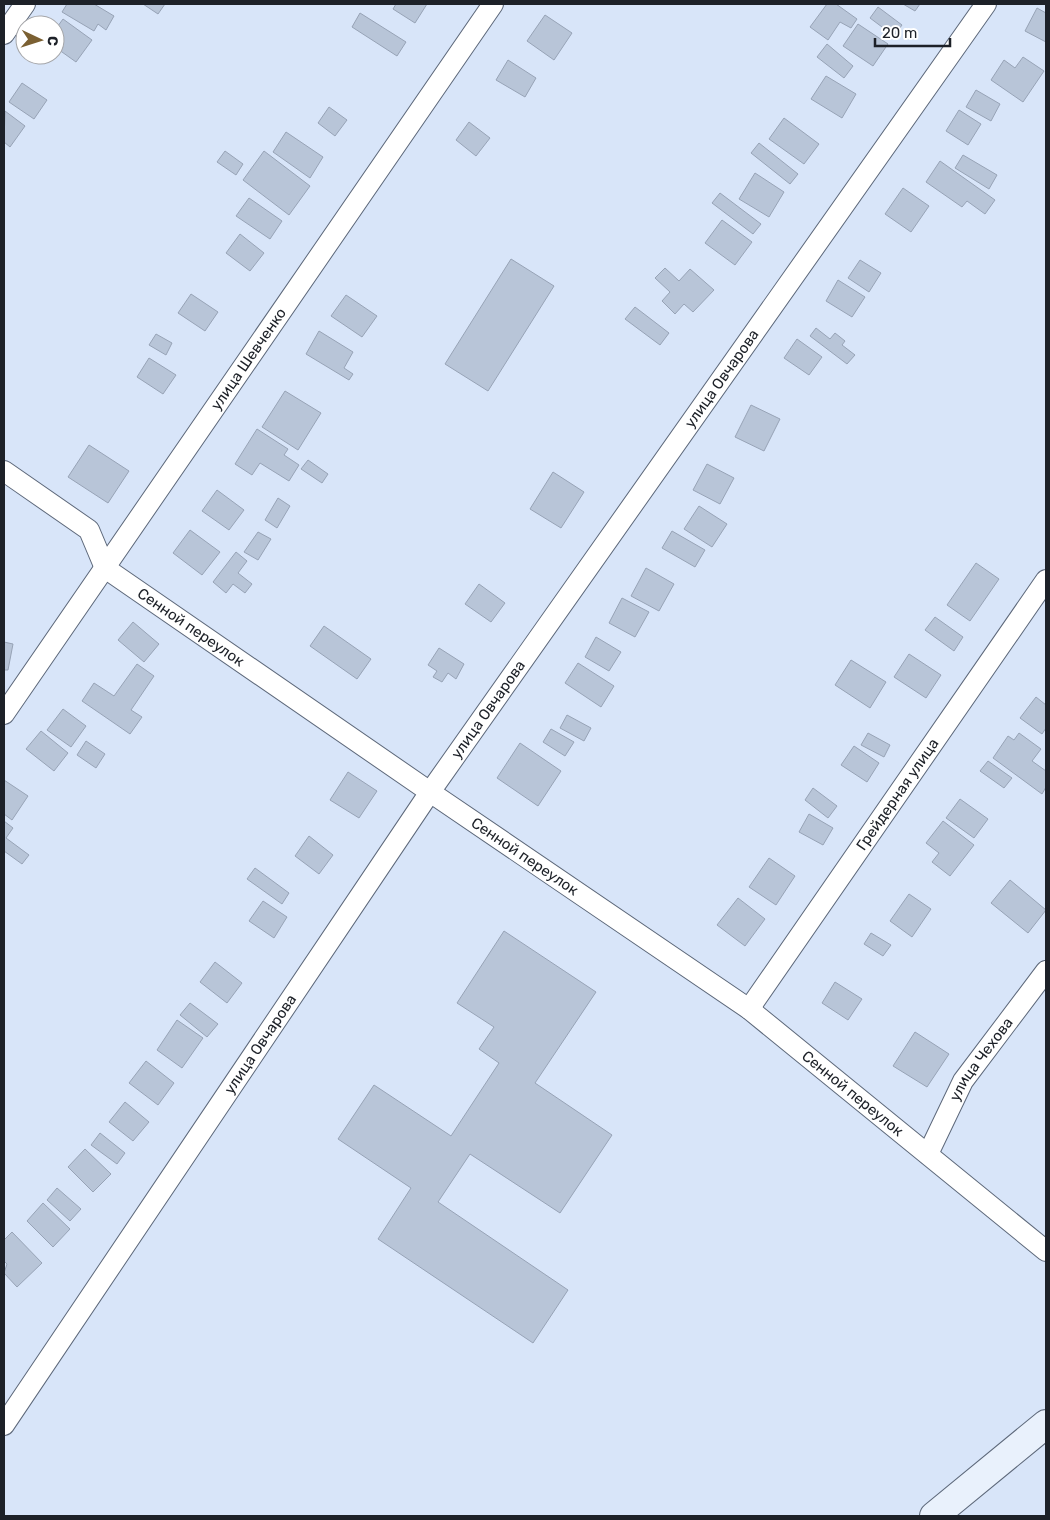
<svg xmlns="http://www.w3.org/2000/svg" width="1050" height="1520" font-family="Rubik,sans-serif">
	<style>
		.building { fill: #b8c5d8; stroke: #97a3b6 }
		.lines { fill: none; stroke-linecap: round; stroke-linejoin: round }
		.street-casing { stroke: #5d687a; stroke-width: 22 }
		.secondary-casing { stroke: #5d687a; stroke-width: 30 }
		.street { stroke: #fff; stroke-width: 20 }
		.secondary { stroke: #e9f1fc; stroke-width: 28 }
		.labels { text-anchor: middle; stroke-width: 4.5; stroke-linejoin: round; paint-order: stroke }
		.street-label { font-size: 15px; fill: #1d2128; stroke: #fff }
	</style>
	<rect width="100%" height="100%" fill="#d8e5f9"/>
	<path class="building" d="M67 4H94L114 16 106 30 98 24 94 31 62 12Z
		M143 4H165L158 14Z
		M396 4H427L415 23 393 9Z
		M827 4H836L857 19 851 28 840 22 828 40 810 27Z
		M903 4H920L915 11Z
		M878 7 902 25 894 36 870 18Z
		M1037 8 1046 13V42L1025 31Z
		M360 13 406 42 397 56 352 27Z
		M545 15 572 33 554 60 527 41Z
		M63 19 92 40 76 62 55 47V30Z
		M858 24 888 44 873 66 843 46Z
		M827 44 853 66 844 78 817 57Z
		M1023 57 1044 71 1023 102 991 80 1004 60 1015 68Z
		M508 60 536 78 525 97 496 80Z
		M826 76 856 94 842 118 811 99Z
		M22 83 47 100 34 119 9 102Z
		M976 90 1000 104 991 121 966 107Z
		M329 107 347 120 335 136 318 123Z
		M959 110 981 124 968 145 946 131Z
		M5 111 25 126 10 147 4 142Z
		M784 118 819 144 804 164 769 139Z
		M469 122 490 138 476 156 456 140Z
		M286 132 323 157 310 178 273 152Z
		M759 143 798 174 790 184 751 153Z
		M225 151 243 164 236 175 217 162Z
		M264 151 310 186 289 215 243 180Z
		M963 155 997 175 989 189 955 168Z
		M940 161 995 200 985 214 967 201 962 207 926 182Z
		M755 173 784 192 769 217 739 199Z
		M903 188 929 206 911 232 885 214Z
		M720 193 761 224 753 234 712 203Z
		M249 198 282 221 270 239 236 216Z
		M722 220 752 242 735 265 705 243Z
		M240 234 264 253 250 271 226 253Z
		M511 259 554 286 488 391 445 364Z
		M860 260 881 273 869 292 848 278Z
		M665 268 679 281 690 269 714 290 693 312 684 304 675 314 662 301 670 292 655 278Z
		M838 280 865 297 852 317 826 301Z
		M191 294 218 312 205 331 178 313Z
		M346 295 377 316 362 337 331 316Z
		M635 307 669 333 660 345 625 319Z
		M816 328 830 339 835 333 845 341 842 345 855 355 847 364 810 336Z
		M319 331 353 352 344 368 353 374 349 380 306 354Z
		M156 334 172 343 166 355 149 345Z
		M797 339 822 357 809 375 784 358Z
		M149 358 176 375 163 394 137 377Z
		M285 391 321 413 298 450 262 427Z
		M751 405 780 419 764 451 735 437Z
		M257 429 288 449 284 455 299 465 289 481 260 463 252 475 235 464Z
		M89 445 129 471 108 503 68 477Z
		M308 460 328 474 322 483 301 469Z
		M707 464 734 478 720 504 693 490Z
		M553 472 584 492 561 528 530 509Z
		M217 490 244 510 229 530 202 511Z
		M278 498 290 506 277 528 265 520Z
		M699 506 727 524 712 547 684 529Z
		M190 530 220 552 202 575 173 553Z
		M672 531 705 550 695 567 662 548Z
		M258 532 271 539 258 560 244 552Z
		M236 552 247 561 238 573 252 584 245 593 233 584 226 593 213 582Z
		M976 563 999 579 970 621 947 605Z
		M646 568 674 584 659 611 631 596Z
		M479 584 505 603 491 622 465 604Z
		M622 598 649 612 635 637 609 623Z
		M935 617 963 637 954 651 925 630Z
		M133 622 159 644 144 662 118 640Z
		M324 626 371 659 357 679 310 646Z
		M596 637 621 652 609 671 585 657Z
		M4 642 13 644 8 670H4Z
		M439 648 464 664 456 679 448 673 442 682 433 677 437 671 428 665Z
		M909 654 941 675 926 698 894 677Z
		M851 660 886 682 870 708 835 685Z
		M578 663 614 686 601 707 565 683Z
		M137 664 154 676 131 710 142 717 130 734 82 701 94 683 114 696Z
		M1036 697 1046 705V728L1042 734 1020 718Z
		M63 709 86 726 71 747 47 730Z
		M567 715 591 728 584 741 560 728Z
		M551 729 574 742 565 756 543 742Z
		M41 731 68 753 54 771 26 749Z
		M868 733 890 745 884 757 861 745Z
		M1019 733 1041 749 1032 761 1046 771V787L1042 794 993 758 1008 736 1014 740Z
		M86 741 105 754 96 768 77 755Z
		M520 743 561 771 538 806 497 778Z
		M854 746 879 763 867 782 841 765Z
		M988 761 1012 778 1004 788 980 771Z
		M348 772 377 791 359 818 330 800Z
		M4 780 28 796 12 820 4 814Z
		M813 788 837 806 828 818 805 800Z
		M960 799 988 819 974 838 946 818Z
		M809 814 833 828 823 845 799 832Z
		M4 821 13 828 6 838 29 855 22 864 4 851Z
		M943 821 974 845 950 876 932 862 939 853 926 843Z
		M309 836 333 855 319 874 295 856Z
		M769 858 795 876 776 905 749 887Z
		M255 868 289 893 282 904 247 879Z
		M1010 880 1046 910 1028 933 991 903Z
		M909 894 931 909 912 937 890 921Z
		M738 898 765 919 745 946 717 925Z
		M263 901 287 917 274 938 249 921Z
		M504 931 596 992 535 1083 612 1135 560 1213 470 1154 438 1202 568 1290 533 1343 378 1239 411 1188 338 1139 374 1085 451 1136 499 1063 479 1049 494 1027 457 1003Z
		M871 933 891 945 883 956 864 944Z
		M215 962 242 983 227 1003 200 982Z
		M835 982 862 999 848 1020 822 1003Z
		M190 1003 218 1024 207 1037 180 1015Z
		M177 1020 203 1038 182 1068 157 1050Z
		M915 1032 949 1054 927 1087 893 1066Z
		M146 1061 174 1083 158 1105 129 1083Z
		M125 1102 149 1122 133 1141 109 1122Z
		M100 1133 125 1153 117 1164 91 1145Z
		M85 1149 111 1174 93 1192 68 1167Z
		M57 1188 81 1209 70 1221 47 1200Z
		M43 1203 70 1229 53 1247 27 1221Z
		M12 1232 42 1263 17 1287 4 1273 7 1264 4 1261V1240Z"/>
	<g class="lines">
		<g class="street-casing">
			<g id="street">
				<path d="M4 34 25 4"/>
				<path id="s1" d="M4 471 89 530 105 568 430 792 749 1009 1046 1251"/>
				<path id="s2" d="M4 714 493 4"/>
				<path id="s3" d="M749 1009 1046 580"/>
				<path id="s4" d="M928 1154 963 1081 1046 971"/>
				<path id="s5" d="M4 1425 430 792 986 4"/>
			</g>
		</g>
		<g class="secondary-casing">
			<path id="secondary" d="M934 1516 1046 1424"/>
		</g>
		<use href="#street" class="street"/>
		<use href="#secondary" class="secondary"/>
	</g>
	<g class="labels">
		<g class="street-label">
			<text dy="5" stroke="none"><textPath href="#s2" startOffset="431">улица Шевченко</textPath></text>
			<text dy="5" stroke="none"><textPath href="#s5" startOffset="1269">улица Овчарова</textPath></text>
			<text dy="5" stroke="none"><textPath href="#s1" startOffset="249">Сенной переулок</textPath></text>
			<text dy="5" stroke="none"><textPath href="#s5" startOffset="864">улица Овчарова</textPath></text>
			<text dy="5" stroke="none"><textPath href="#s3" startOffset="261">Грейдерная улица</textPath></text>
			<text dy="5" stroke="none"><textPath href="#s1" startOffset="654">Сенной переулок</textPath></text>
			<text dy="5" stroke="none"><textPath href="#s5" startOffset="459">улица Овчарова</textPath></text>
			<text dy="5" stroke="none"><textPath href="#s4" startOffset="109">улица Чехова</textPath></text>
			<text dy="5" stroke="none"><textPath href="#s1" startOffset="1059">Сенной переулок</textPath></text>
		</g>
	</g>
	<rect width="1050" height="1520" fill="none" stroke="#1d2128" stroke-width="10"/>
	<g transform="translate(40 40) rotate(94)"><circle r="24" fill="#ffffff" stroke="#a5a6a9"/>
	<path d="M0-4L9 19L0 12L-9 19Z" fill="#7b6032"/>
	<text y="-8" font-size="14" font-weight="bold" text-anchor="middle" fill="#1d2128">С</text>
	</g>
	<path d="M875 38v8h75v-8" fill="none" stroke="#1d2128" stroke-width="2.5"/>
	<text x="882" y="38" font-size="15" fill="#1d2128" stroke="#ffffff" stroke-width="4" paint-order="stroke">20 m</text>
</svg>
